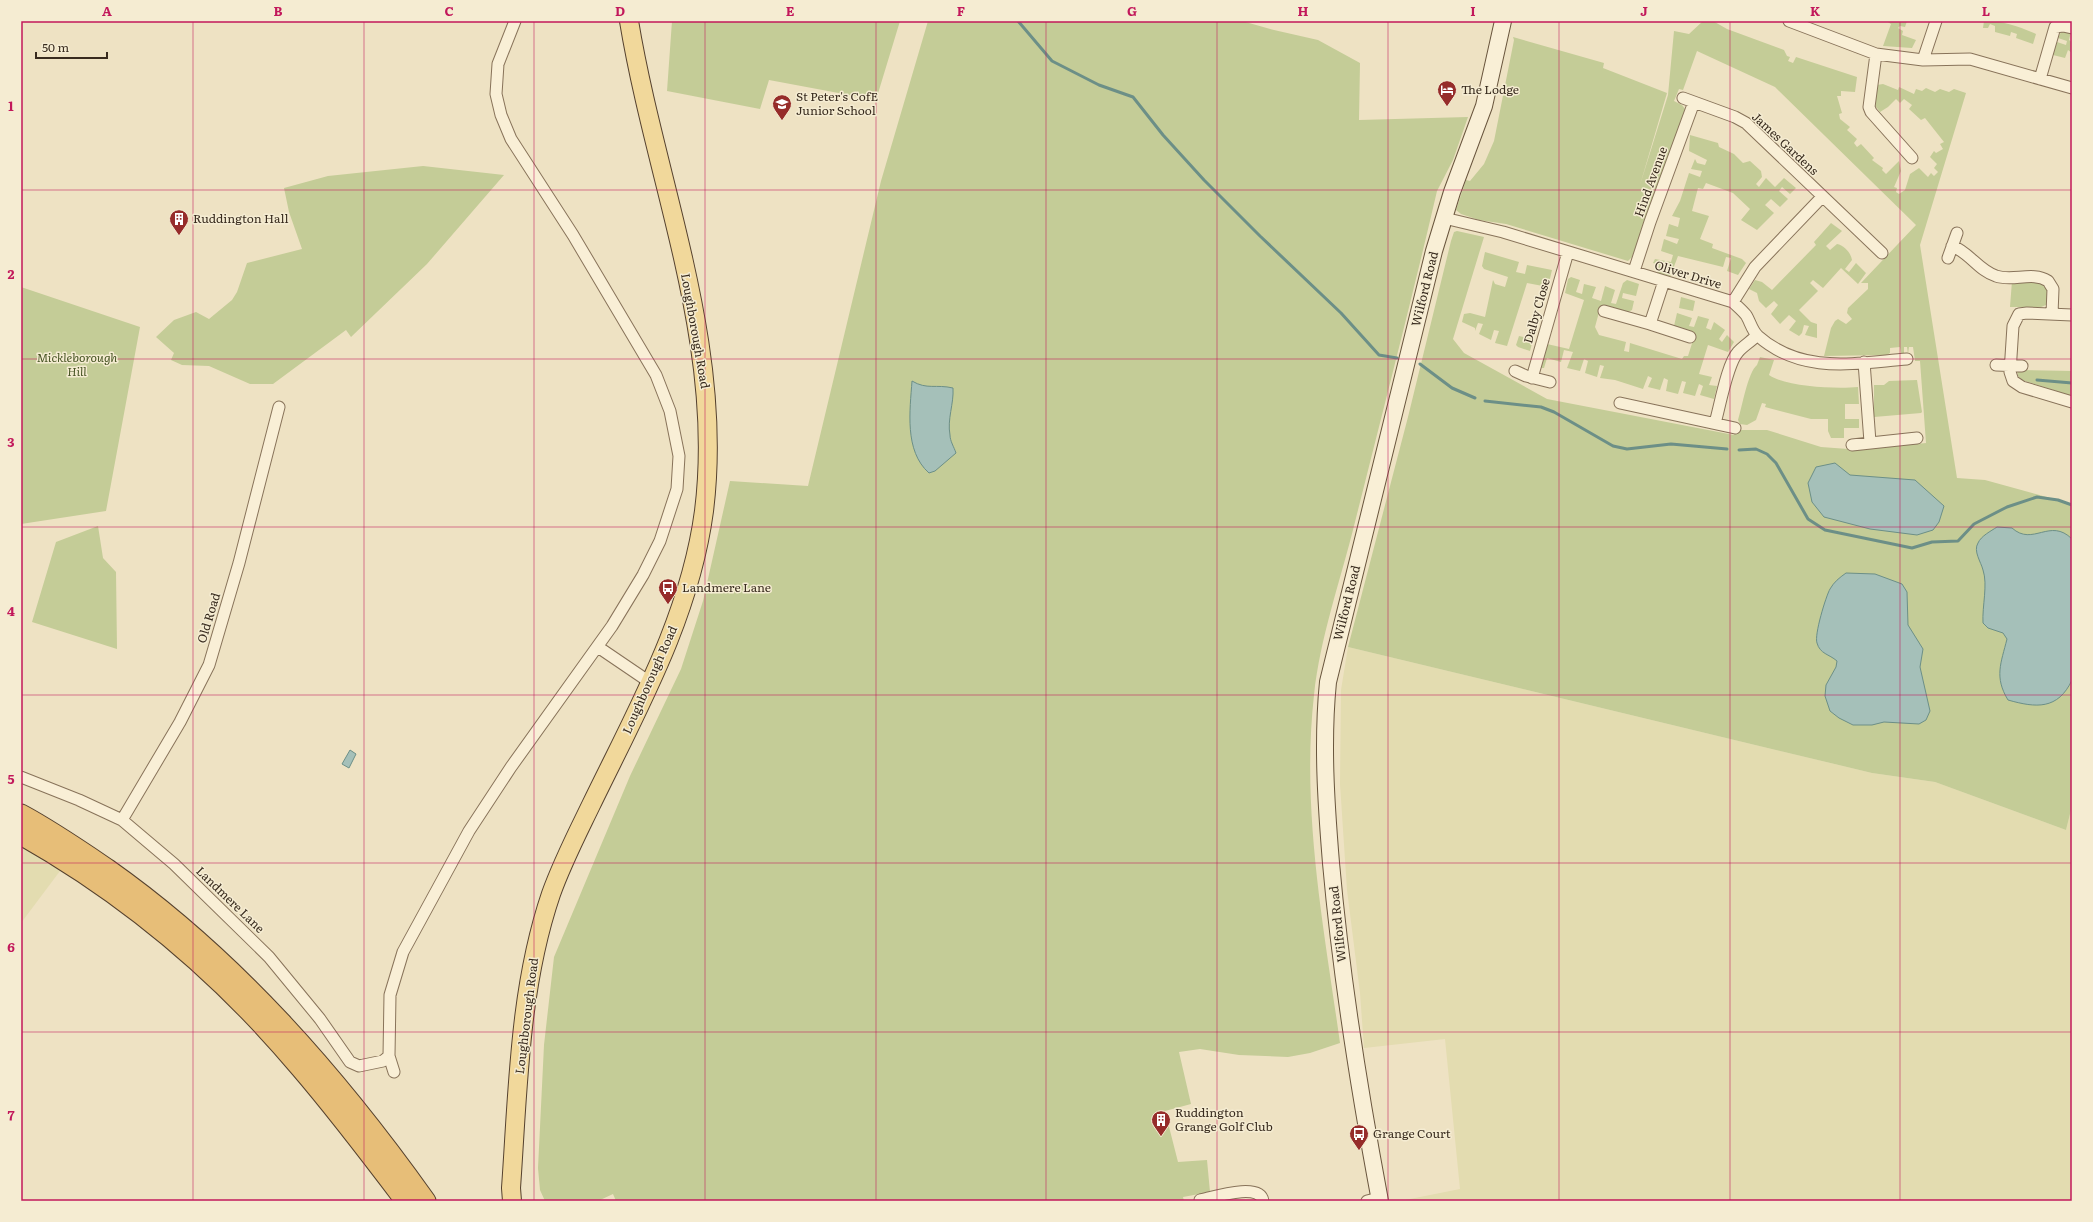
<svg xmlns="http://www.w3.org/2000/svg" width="2093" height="1222" font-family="Literata,serif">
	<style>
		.farmland { fill: #e3dcb0 }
		.green { fill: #c4cc97 }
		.water { fill: #a5c0b9; stroke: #6c8f87 }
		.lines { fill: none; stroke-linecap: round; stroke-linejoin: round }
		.stream { stroke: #6c8f87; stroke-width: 3 }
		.minor-casing { stroke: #88735a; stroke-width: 13 }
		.secondary-casing { stroke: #69553d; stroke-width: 18 }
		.primary-casing { stroke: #55412e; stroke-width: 20 }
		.trunk-casing { stroke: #55412e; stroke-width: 21 }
		.minor { stroke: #f9efd6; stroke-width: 11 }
		.secondary { stroke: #f9efd6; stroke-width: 16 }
		.primary { stroke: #f1d89b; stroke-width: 18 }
		.trunk { stroke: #e7be78; stroke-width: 19 }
		.grid { fill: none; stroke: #c2185b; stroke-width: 1; stroke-opacity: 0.55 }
		.labels { text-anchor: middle; stroke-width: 3; stroke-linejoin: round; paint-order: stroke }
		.poi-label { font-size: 12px; fill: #382b1e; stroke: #f5ecd2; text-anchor: start }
		.street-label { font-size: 12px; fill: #382b1e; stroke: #f5ecd2 }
		.park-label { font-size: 12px; font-style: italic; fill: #475424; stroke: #f5ecd2 }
		.neatline { fill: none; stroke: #c2185b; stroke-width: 1.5 }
		.grid-label { font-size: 13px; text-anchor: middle; font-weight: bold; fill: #c2185b }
	</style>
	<rect width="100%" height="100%" fill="#eee2c3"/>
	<path class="farmland" d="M1348 647 1872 773 1935 782 2066 830 2072 806V1201H1400L1460 1189 1445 1039 1364 1048 1360 993 1347 890 1340 784 1341 690Z
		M21 843 60 871 21 923Z"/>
	<path class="green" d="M672 21H900L876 100 769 80 760 109 667 91Z
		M928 21H1242L1274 30 1318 40 1360 63 1359 120 1468 117 1453 160 1437 191C1411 303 1382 414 1354 526 1340 582 1320 638 1314 695 1301 811 1324 928 1340 1043L1310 1053 1288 1057 1239 1055 1200 1049 1179 1052 1191 1104 1165 1111 1178 1162 1207 1160 1210 1192 1183 1197 1184 1201H616L613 1194 598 1201H545L540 1190 538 1168 544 1045 554 957 630 776 681 669 703 601 730 481 808 486 881 181Z
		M1703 21H1713L1727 29 1784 50 1787 56 1790 57 1788 61 1793 63 1796 57 1857 77 1855 92 1841 91V96H1837L1842 113 1839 114 1840 119 1850 127 1847 130 1857 139 1854 143 1857 147 1861 144 1874 158 1872 160 1883 168 1882 170 1886 174 1899 161 1901 171 1894 187 1897 188 1896 192 1899 194 1905 190 1910 174 1919 168 1928 177 1931 173 1934 176 1938 172 1934 168 1937 164 1930 157 1934 151 1936 153 1943 149 1940 144 1944 142 1925 118 1921 120 1909 109 1912 105 1904 99 1900 103 1896 99 1888 107 1880 112 1874 104 1877 85 1883 84 1898 90 1899 87 1914 94 1916 89 1922 91 1926 88 1935 92 1940 89 1949 92 1954 89 1966 93 1920 245 1957 478 1985 480 2072 504V806L2066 830 1935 782 1872 773 1348 647 1408 417 1451 241 1454 232 1457 231 1484 237 1453 339 1464 353 1547 399 1734 435 1736 430H1767L1821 447 1848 449 1849 451 1926 443 1920 361H1915L1913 347H1909L1908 354 1907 347H1904V354H1901L1900 347 1890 348V353L1887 355 1824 356 1831 328 1835 321 1838 319 1846 324 1852 319 1847 313 1848 308 1868 289V283H1861L1916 225 1775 87 1697 51 1683 90 1679 89 1674 101 1682 105 1685 109 1632 257 1628 261 1506 224 1479 220 1461 214 1456 210 1466 180 1470 181 1484 164 1494 141 1514 40 1513 37 1604 63 1603 68 1667 93 1640 185 1668 95 1674 31 1689 34Z
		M1886 21H1907L1905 27 1900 26 1898 28 1903 31 1902 35 1916 40 1912 48 1883 46 1891 24Z
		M1984 21C2003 21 2018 26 2036 34L2033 44 2016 38 2017 34 2011 32 2010 36 1995 32V26L1990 24 1988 28H1983Z
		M2062 30 2071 31 2069 40 2072 42V53L2068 50 2065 58 2053 55 2057 42 2066 45 2067 41 2058 38Z
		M1690 135 1718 143 1719 147 1734 154 1743 163 1750 161 1761 171 1762 177 1756 184 1759 187 1766 178 1775 187 1784 178 1796 188 1790 194 1782 187 1779 191 1788 199 1780 207 1771 199 1765 205 1774 213 1757 230 1741 220 1750 209 1733 193 1706 183 1703 189 1698 188 1692 211 1709 216 1700 239 1713 244 1712 248 1742 259 1746 263 1738 275 1727 271 1731 258 1726 257 1723 267 1678 256 1670 277 1657 274 1659 265 1653 263 1655 259 1671 262 1673 255 1661 251 1664 239 1677 244 1679 239 1666 236 1669 224 1678 227 1680 218 1672 216 1680 201 1689 173 1700 177 1702 171 1691 169 1695 159 1697 163 1705 165 1707 160 1689 151Z
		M423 166 504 175 427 264 351 337 346 330 273 384H250L209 366 182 365 171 360 174 353 156 337 174 320 196 312 209 319 232 300 237 292 247 263 302 249 289 212 284 188 328 176Z
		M1831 223 1842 231 1826 246 1830 250 1837 244C1844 245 1851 253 1852 260L1845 269 1849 272 1856 263 1866 273 1858 284 1841 268 1823 288 1813 280 1810 283 1818 291 1799 310 1811 322 1817 324V338L1805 335 1809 326 1804 325 1802 333 1799 336 1789 330 1796 321 1789 315 1780 324 1771 314 1778 305 1774 301 1766 308 1759 301 1757 293 1749 289 1755 280 1762 282 1772 290 1816 245 1814 242Z
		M1485 252 1519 262 1516 272 1525 274 1527 265 1552 270 1548 287 1527 283 1507 346 1495 343 1499 331 1494 330 1491 340 1479 334 1483 324 1478 323 1475 331V328L1462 322 1464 314 1470 313 1485 317 1493 280 1495 284 1505 287 1508 277 1484 269 1482 266Z
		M1571 277 1580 280 1576 292 1582 294 1584 284 1596 287 1592 298 1601 301 1605 286 1615 290 1611 303 1616 304 1623 283 1627 280 1639 284 1636 296 1623 293 1622 298 1634 301 1632 310 1628 312 1601 305 1595 327 1599 335 1626 342 1624 351 1629 352 1630 343 1682 359 1684 356H1688L1695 334 1674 326 1677 313 1692 318 1689 326 1694 327 1698 316 1709 319 1706 328 1711 330 1714 322 1725 330 1719 339 1722 342 1727 335 1734 342 1728 352 1708 345 1699 374 1712 377 1709 385 1717 386 1714 399 1700 395 1703 386 1699 384 1695 396 1683 393 1686 382 1682 381 1678 394 1666 391 1668 380 1664 378 1660 390 1648 387 1652 378 1648 376 1643 389 1615 380 1600 378 1604 366 1600 365 1597 377 1585 373 1588 361 1584 359 1580 371 1567 368 1573 352 1564 350 1561 362 1547 358 1544 368H1541L1547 344 1569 349 1584 300 1565 293 1568 279Z
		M2012 281H2041L2049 287 2046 305 2041 307H2010Z
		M21 287 140 327 106 511 21 524Z
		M1681 297 1695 301 1693 311 1679 308Z
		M1519 336 1533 339 1530 351 1518 347 1516 345Z
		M1760 357 1774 360 1769 375C1786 387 1836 389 1858 387L1859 404H1845V419H1859V428H1844V438H1831L1828 431V419H1811L1765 407 1766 404 1762 403 1756 420 1747 425 1740 424 1738 420C1742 407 1748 372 1757 365Z
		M2017 370 2072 371V396L2022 380 2018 376Z
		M1917 380 1922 412 1921 413 1874 417V385H1884L1889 381Z
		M98 526 103 558 116 572 117 649 32 622 56 542Z"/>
	<path class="water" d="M912 381C927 390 936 384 953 388 954 404 947 419 950 435 950 441 954 447 956 453L935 471 929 473C904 451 910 410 912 381Z
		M1835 463 1850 475 1915 480 1944 506 1939 522 1933 530 1917 535 1870 529 1824 517 1812 502 1808 483 1816 467Z
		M1997 527 2012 528C2033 547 2050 517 2072 539V680C2058 710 2036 708 2008 700 1994 677 2001 663 2007 639L2003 633 1988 628 1983 623C1982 606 1988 585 1983 570 1981 562 1973 551 1978 543 1981 536 1991 531 1997 527Z
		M1846 573 1875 574 1902 584 1907 592 1908 625 1923 649 1920 667 1930 711 1926 720 1919 724 1884 722 1872 725H1853L1839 718 1830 711 1825 696 1826 685 1836 667 1837 661C1829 654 1820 654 1817 643 1814 635 1826 596 1830 589 1834 582 1839 578 1846 573Z
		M350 750 356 754 349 768 342 764Z"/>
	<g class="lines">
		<path class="stream" d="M1018 21 1052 61 1099 85 1133 97 1163 135 1204 180 1260 236 1341 313 1379 355 1397 358
			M1420 364 1452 388 1475 398
			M2037 380 2072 383
			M1485 401 1541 407 1554 412 1613 446 1627 449 1671 444 1727 449
			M1739 450 1756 449 1767 454 1776 463 1808 519 1825 530 1912 548 1932 542 1958 541 1974 524 2007 507 2037 497 2058 500 2072 505"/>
		<g class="minor-casing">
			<path id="minor" d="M1789 21 1876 54 1923 60 1970 59 2072 88
				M1876 54 1869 107 1871 112 1912 158
				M1923 60 1936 21
				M2040 79 2055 27 2063 26 2072 28
				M1683 98 1735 117 1746 123 1882 253
				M1444 218 1503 232 1733 302C1737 306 1742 310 1746 315 1750 321 1752 331 1758 336 1802 375 1855 363 1907 359
				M1952 246C1969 252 1979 271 1996 276 2012 282 2033 271 2048 281L2053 289 2052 314
				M1948 258 1957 233
				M1634 271 1650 222 1694 102
				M1733 302 1755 267 1822 197
				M1604 311 1650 324 1664 281
				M2072 315 2027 313 2019 314 2013 326 2010 372 2013 381 2022 387 2072 402
				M1650 324 1690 337
				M1864 362 1870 442
				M1996 365 2022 366
				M1515 371 1526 376 1550 382
				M1532 378 1568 252
				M1620 403 1735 428
				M1715 423C1720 406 1727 364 1738 352 1743 346 1752 341 1757 335
				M1852 445 1917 438
				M598 647 651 683
				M21 777 79 800 122 820 174 864 269 957 320 1019 350 1062 359 1066 383 1061 389 1056 394 1072
				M122 820 180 722 209 665 239 563 279 407
				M389 1056 390 995 403 952 469 831 511 767 612 626 643 575 660 541 677 489 679 456 670 411 656 375 573 235 511 139 501 115 496 94 498 64 515 21
				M1200 1200C1214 1197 1260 1182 1263 1201
				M1367 1201 1379 1198"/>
		</g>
		<g class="secondary-casing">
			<path id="secondary" d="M1380 1201C1359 1089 1341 976 1331 863 1326 802 1322 742 1328 682L1434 251 1452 192 1484 106 1503 21"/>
		</g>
		<g class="primary-casing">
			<path id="primary" d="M512 1201 511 1188C518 1090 519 988 551 894 562 863 577 834 591 805 637 710 690 617 704 511 725 344 656 184 629 21"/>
		</g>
		<g class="trunk-casing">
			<path id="trunk" d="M21 814C51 830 80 850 108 869 234 958 337 1076 426 1201
				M21 835C127 895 222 975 300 1068 337 1111 371 1156 405 1201"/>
		</g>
		<use href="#minor" class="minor"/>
		<use href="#secondary" class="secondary"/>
		<use href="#primary" class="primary"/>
		<use href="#trunk" class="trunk"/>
	</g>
	<path class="grid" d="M193 21V1201M364 21V1201M534 21V1201M705 21V1201M876 21V1201M1046 21V1201M1217 21V1201M1388 21V1201M1559 21V1201M1730 21V1201M1900 21V1201M21 190H2072M21 359H2072M21 527H2072M21 695H2072M21 863H2072M21 1032H2072"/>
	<defs>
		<g id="hotel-pin" transform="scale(1)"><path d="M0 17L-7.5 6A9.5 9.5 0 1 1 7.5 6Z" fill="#962c2a" stroke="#f5ecd2"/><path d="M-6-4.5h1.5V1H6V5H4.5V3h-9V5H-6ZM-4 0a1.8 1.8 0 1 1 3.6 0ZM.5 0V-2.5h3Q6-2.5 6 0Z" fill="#fff"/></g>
		<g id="school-pin" transform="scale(1)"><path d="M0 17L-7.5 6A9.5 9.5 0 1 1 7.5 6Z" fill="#962c2a" stroke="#f5ecd2"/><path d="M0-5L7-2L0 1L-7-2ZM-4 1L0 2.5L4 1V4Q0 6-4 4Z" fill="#fff"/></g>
		<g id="building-pin" transform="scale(1)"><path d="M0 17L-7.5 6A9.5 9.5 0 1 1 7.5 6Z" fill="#962c2a" stroke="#f5ecd2"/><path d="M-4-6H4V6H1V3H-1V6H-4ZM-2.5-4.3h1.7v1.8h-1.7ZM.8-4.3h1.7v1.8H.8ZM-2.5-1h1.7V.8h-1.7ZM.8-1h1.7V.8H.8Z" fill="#fff"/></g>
		<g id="bus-pin" transform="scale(1)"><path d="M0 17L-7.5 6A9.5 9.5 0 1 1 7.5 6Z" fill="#962c2a" stroke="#f5ecd2"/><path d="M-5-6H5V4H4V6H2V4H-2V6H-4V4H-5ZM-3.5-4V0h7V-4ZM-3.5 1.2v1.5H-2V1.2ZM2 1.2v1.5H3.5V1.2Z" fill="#fff"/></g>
	</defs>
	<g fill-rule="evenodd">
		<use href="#hotel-pin" x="1447" y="90"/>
		<use href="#school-pin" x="782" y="104"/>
		<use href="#building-pin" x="179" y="219"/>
		<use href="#bus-pin" x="668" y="588"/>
		<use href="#building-pin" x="1161" y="1120"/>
		<use href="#bus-pin" x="1359" y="1134"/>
	</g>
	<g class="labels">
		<g class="poi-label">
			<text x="1461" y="94">The Lodge</text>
			<text x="796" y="101">St Peter's CofE<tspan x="796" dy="14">Junior School</tspan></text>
			<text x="193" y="223">Ruddington Hall</text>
			<text x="682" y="592">Landmere Lane</text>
			<text x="1175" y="1117">Ruddington<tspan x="1175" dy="14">Grange Golf Club</tspan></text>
			<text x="1373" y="1138">Grange Court</text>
		</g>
		<g class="street-label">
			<text transform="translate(1785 144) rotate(43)" y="4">James Gardens</text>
			<text transform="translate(1651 182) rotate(-70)" y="4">Hind Avenue</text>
			<text transform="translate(1688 275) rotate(17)" y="4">Oliver Drive</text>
			<text transform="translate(1425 289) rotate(-76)" y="4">Wilford Road</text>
			<text transform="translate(1537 311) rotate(-74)" y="4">Dalby Close</text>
			<text transform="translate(695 331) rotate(80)" y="4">Loughborough Road</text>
			<text transform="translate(1347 603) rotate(-76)" y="4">Wilford Road</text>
			<text transform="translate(209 618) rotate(-73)" y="4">Old Road</text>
			<text transform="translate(650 680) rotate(-66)" y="4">Loughborough Road</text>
			<text transform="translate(230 900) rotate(44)" y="4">Landmere Lane</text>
			<text transform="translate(1338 924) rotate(-96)" y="4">Wilford Road</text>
			<text transform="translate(527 1016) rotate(-83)" y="4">Loughborough Road</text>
		</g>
		<g class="park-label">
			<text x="77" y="362">Mickleborough<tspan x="77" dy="14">Hill</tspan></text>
		</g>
	</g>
	<rect width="2093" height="1222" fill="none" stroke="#f5ecd2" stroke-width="44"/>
	<path d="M36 52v6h71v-6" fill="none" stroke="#382b1e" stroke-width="2"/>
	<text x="42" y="52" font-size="12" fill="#382b1e" stroke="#f5ecd2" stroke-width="3" paint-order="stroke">50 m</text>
	<rect x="22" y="22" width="2049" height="1178" class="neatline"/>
	<g class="grid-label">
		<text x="107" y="16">A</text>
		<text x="278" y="16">B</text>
		<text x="449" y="16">C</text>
		<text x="620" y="16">D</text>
		<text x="790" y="16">E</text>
		<text x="961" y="16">F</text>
		<text x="1132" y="16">G</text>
		<text x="1303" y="16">H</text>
		<text x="1473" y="16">I</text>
		<text x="1644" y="16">J</text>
		<text x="1815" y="16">K</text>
		<text x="1986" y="16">L</text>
		<text x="11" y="111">1</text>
		<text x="11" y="279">2</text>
		<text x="11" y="447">3</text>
		<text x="11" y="616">4</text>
		<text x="11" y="784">5</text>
		<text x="11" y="952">6</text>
		<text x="11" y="1120">7</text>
	</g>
</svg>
